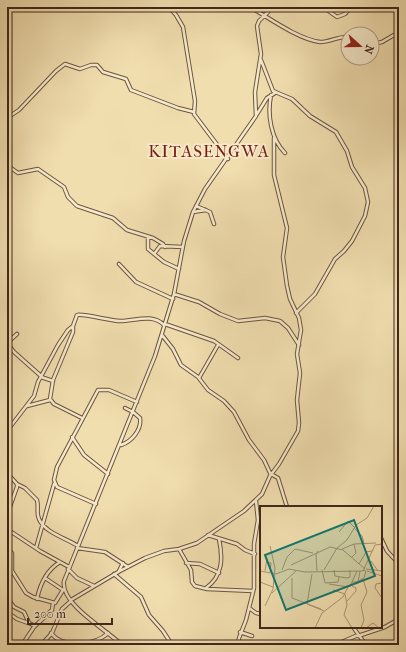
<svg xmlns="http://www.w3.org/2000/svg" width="406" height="652" font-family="'IM FELL French Canon',serif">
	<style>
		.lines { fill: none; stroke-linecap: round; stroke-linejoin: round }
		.street-casing { stroke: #6d5441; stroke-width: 4.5 }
		.street { stroke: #f6eacb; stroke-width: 2.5 }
		.labels { text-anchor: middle; stroke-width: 3.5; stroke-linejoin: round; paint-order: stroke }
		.quarter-label { font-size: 17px; letter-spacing: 1px; fill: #7a1f14; stroke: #f6eacb }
		.inset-road { fill: none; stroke: #ab9474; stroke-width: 1 }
		.view { fill: #0f766e; fill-opacity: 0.15; stroke: #0f766e; stroke-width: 2 }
		.inset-edge { fill: none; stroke: #41261c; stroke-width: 2 }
	</style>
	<rect width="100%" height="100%" fill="#f1deaf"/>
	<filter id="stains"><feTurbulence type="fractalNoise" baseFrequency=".005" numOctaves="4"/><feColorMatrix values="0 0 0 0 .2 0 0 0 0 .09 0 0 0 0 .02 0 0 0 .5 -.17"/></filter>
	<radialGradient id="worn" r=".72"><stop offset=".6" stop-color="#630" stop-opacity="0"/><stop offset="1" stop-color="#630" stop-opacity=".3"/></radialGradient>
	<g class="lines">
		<g class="street-casing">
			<path id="street" d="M169 7 176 15 183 27 195 101 194 114 228 159
				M250 7C269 18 298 39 320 42 330 42 339 36 348 37
				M323 7 337 17 345 14 351 7
				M372 44 382 42 394 35 399 37
				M261 60 273 91 292 99 310 116 336 132 347 151 352 167 365 188 368 202 365 216 352 241 344 251 335 259 315 294 296 313
				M271 95C267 115 271 139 285 153
				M257 114 267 98 275 93
				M7 118 19 110 56 71 65 64 80 69 91 65H97L103 72 126 79 131 90 178 108 194 112
				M7 161 11 168 18 173 38 169 64 187 68 197 77 206 113 218 127 230 153 238 163 244 165 247
				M196 206 210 212 214 224
				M193 212 206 210
				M148 237V249L164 262 179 269
				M154 254 160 246 183 247
				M119 264 136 282 173 299
				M174 294 199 302 220 314 238 321 265 318 280 321 288 328 299 345
				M165 324 214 341 238 358
				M162 335 173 349 181 365 198 377 208 390 224 401 234 412 249 440 264 460 271 475
				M7 343 14 352 41 376
				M7 343 17 334
				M41 377 53 381
				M199 378 218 345
				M27 406 50 400
				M125 408 133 412
				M82 418 54 404 50 399 53 380 73 332V326L77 315C82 313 111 321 120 321 135 321 152 313 164 325
				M7 431 34 396 38 382 58 345 68 330 73 326
				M72 437 84 455 108 474
				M121 445C131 442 142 430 140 418L133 412
				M7 473 17 484V487L7 515
				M271 474 278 478 287 507
				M17 484 25 488 37 500C39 507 36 513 39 519 45 533 66 538 78 546
				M96 504 57 487 54 480 57 467 98 390H109L137 402
				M7 529 40 551 69 567
				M208 535 237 544 245 550 255 554
				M381 538 387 551 399 564
				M7 548 12 553V571L26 593 33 597 55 603 63 590
				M36 548 54 484
				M77 548 105 552 128 567
				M179 549 191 570 192 582 195 586 207 589 253 591
				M186 563 200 564 219 573
				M7 568 11 569
				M68 569 77 578 94 586
				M119 571 123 563
				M114 574 141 597 149 615 163 631 172 645
				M45 578 63 590
				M206 588C223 576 223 558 219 539
				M7 598 14 607 24 612 29 623 35 626
				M37 599C40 584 47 570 60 562
				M71 600 120 571 145 558 164 551 179 549 197 543 244 511 262 494 270 476 279 464 298 431 299 423 297 400 300 373 297 354 301 330 299 318 290 299 287 286 283 257 287 228 274 175V138
				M249 608 256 613 261 614
				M7 612 17 619 28 623
				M353 627 366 645
				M240 632 252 636
				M51 633C63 649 96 645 108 633
				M358 636 385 627 399 619
				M22 645 34 627 52 610 53 603
				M41 645 52 633 62 609 71 601
				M122 645C107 630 60 604 64 581L155 356 174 294 184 241 193 212 205 189 256 116 255 92 261 54 257 26 259 21 273 7
				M238 645 239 638 246 620 254 588V544L258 520 256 501
				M335 645 358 635"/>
		</g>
		<use href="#street" class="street"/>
	</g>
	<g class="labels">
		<g class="quarter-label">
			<text x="209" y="157">KITASENGWA</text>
		</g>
	</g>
	<g transform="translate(260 506)">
		<rect width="122" height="122" fill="#f1deaf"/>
		<path class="inset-road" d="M94 22 102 30 104 37M79 26 88 15 94 21M77 42 87 34 96 19 107 12 114 0M82 43 94 38 116 37M92 51 96 47 94 38M111 55 118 65M6 56 11 57 10 66M99 58 106 46 112 45M31 59 70 41 83 44 105 63M106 63 122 65M22 64 27 51 35 43 53 47M62 64 65 77 78 76 79 71M64 64 77 42M74 64 75 70 87 72 90 71V64M0 65 16 68 29 63 45 66 103 65 115 39 122 38M5 65 7 53M57 65 56 49 58 45M107 65 122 70M32 72V92L61 103M0 76 13 81M92 76 97 65M122 77 116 78 115 82 122 92M69 78 88 81M90 80 92 76H98L100 65M73 84 85 88M12 87 36 65M85 88 87 99 84 109 92 122M87 95 96 85V82L92 80M47 98 52 68M47 98 64 105M5 100 13 83 15 62 10 40M55 122 62 107 83 91 88 81 104 72 106 65 103 64M101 122 104 114 101 99 107 86 103 73M106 122 113 117 119 122"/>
		<path class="view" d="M94 14 115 70 26 104 5 49Z"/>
		<rect width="122" height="122" class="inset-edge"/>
	</g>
	<rect width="406" height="652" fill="none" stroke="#f1deaf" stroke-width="24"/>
	<rect x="8" y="8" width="390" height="636" fill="none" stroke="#41261c" stroke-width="2"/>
	<rect x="12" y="12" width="382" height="628" fill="none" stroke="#41261c"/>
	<g transform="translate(360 46) rotate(111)"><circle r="19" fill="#f6eacb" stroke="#ae9c85"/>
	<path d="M0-3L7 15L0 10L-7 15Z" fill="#8f2418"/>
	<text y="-6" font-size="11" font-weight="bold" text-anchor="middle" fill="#41261c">N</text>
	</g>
	<path d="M28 618v6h84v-6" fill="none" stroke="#41261c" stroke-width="2"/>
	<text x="34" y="618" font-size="12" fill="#41261c" stroke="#f6eacb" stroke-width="3" paint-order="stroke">200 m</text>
	<rect width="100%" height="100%" filter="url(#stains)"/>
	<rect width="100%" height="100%" fill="url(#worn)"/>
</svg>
